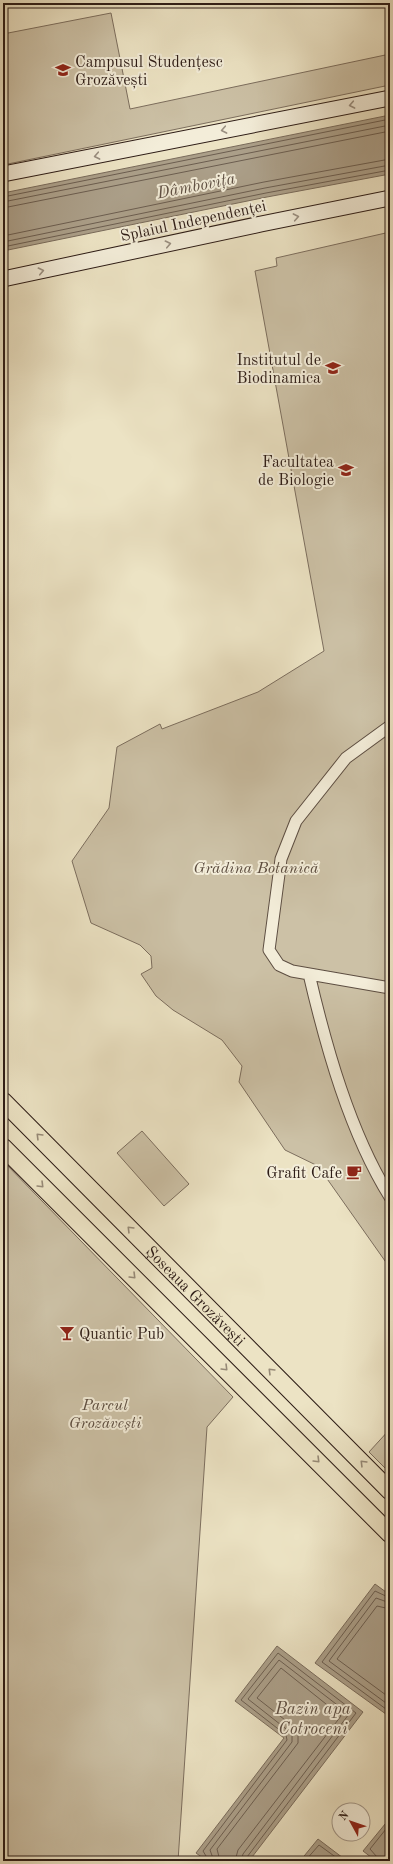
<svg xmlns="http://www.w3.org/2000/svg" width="393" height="1864" font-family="'Old Standard TT',serif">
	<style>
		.green { fill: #ccc1a6; stroke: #7c6e5e }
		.water { fill: #ab9f89; stroke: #796b5b }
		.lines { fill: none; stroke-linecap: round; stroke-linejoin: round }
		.shore { stroke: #6c5e50; stroke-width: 1 }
		.street-casing { stroke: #5d4e42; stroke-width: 13 }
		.secondary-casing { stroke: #2d1c16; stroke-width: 17 }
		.primary-casing { stroke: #2d1c16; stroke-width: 19 }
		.street { stroke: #f3edd9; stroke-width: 11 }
		.secondary { stroke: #f3edd9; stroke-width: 15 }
		.primary { stroke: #ece3c4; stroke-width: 17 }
		.oneway { stroke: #9a8f81 }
		.oneway2 { stroke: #968976 }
		.labels { text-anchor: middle; stroke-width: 4; stroke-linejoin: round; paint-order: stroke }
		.poi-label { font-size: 16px; fill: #2d1c16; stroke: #f3edd9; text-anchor: end }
		.street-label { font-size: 16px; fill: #2d1c16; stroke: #f3edd9 }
		.park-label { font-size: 16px; font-style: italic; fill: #5d4e41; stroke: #f3edd9 }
		.water-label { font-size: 17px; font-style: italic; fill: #5f5044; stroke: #f3edd9 }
	</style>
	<rect width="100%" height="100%" fill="#ece3c4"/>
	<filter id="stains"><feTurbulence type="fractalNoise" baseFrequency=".005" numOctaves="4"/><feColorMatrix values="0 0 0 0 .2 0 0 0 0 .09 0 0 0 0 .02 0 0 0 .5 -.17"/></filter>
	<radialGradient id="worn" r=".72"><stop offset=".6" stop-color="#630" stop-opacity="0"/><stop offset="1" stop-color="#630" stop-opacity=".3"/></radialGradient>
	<path class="green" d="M111 13 130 109 390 54V85L3 165V34Z
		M390 232V1268L318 1166 285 1150 239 1082 242 1066 222 1040 173 1010 156 996 141 974 152 968 151 956 140 945 91 923 72 861 109 808 117 747 160 724 162 729 258 692 324 651 255 271 277 266 276 258Z
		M142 1131 189 1184 164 1206 117 1153Z
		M3 1161 233 1397 207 1427 178 1861H3Z
		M390 1429V1473L369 1452Z"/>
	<path class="water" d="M390 115V174L267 197 3 251V193Z
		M375 1584 390 1595V1717L315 1663Z
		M277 1646 363 1712 249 1861H207L196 1853 284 1738 235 1701Z
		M390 1818V1861H376L363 1851Z
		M318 1839 347 1861H300Z"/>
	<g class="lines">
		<path class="shore" d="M3 197 390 119
			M3 202 390 125
			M3 208 390 131
			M3 236 264 182 390 159
			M3 242 265 188 390 165
			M3 247 266 193 390 170
			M390 1598 375 1591 322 1662 390 1712
			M390 1603 376 1598 329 1661 390 1706
			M390 1609 377 1606 337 1659 390 1698
			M209 1861 203 1851 287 1740 286 1735 241 1700 278 1653 356 1713 247 1857 246 1861
			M214 1861 210 1850 292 1742V1736L290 1732 248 1699 279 1660 349 1714 243 1854 241 1861
			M220 1861 217 1849 298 1743V1734L294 1727 257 1698 281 1668 341 1716 238 1850 235 1861
			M305 1861 319 1845 341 1861
			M378 1861 377 1857 370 1849 390 1824"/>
		<g class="street-casing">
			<path id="street" d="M390 726 346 758 296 821 281 859 269 950 279 965 292 971 390 988
				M309 974C326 1047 350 1133 390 1197"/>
		</g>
		<g class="secondary-casing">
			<path id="secondary" d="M3 174 390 98
				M3 279 261 224 390 198"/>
		</g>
		<g class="primary-casing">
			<g id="primary">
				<path id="s1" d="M3 1101 390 1491"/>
				<path d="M3 1147 390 1534"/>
			</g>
		</g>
		<use href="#street" class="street"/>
		<use href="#secondary" class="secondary"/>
		<use href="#primary" class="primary"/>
	</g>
	<defs><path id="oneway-chevron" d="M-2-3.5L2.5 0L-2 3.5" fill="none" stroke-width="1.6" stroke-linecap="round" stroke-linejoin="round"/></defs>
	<g class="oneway">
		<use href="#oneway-chevron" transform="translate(352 105) rotate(169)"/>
		<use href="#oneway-chevron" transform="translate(224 130) rotate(169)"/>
		<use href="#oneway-chevron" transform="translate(97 156) rotate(169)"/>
		<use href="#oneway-chevron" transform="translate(296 217) rotate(-11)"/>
		<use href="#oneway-chevron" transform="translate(168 244) rotate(-12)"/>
		<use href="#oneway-chevron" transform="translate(41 271) rotate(-12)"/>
	</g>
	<g class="oneway2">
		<use href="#oneway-chevron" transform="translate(39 1136) rotate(-135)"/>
		<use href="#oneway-chevron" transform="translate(41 1185) rotate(45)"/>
		<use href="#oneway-chevron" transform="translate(130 1229) rotate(-135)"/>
		<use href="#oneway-chevron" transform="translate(133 1276) rotate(45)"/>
		<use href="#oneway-chevron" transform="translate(225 1368) rotate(45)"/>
		<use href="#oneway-chevron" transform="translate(271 1371) rotate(-135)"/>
		<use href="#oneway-chevron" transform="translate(317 1460) rotate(45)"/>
		<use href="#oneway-chevron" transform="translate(363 1463) rotate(-135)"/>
	</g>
	<defs>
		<g id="university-bare" transform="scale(1.2)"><path d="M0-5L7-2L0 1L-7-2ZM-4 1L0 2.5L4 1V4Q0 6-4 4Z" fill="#8f2418" stroke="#f3edd9" stroke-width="2.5" paint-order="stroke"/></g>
		<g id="cafe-bare" transform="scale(1.2)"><path d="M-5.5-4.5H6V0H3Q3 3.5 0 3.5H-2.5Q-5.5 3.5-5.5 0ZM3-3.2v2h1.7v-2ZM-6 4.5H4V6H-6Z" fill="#8f2418" stroke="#f3edd9" stroke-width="2.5" paint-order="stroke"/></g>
		<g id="bar-bare" transform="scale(1.2)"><path d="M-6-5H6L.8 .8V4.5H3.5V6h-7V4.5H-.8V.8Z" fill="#8f2418" stroke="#f3edd9" stroke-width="2.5" paint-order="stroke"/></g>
	</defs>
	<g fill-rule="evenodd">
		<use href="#university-bare" x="63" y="70"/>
		<use href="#university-bare" x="333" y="368"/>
		<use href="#university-bare" x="346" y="470"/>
		<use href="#cafe-bare" x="354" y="1172"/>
		<use href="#bar-bare" x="67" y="1333"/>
	</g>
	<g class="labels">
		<g class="poi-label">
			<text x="75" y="67" text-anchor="start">Campusul Studențesc<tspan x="75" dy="18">Grozăvești</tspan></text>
			<text x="321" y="365">Institutul de<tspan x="321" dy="18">Biodinamica</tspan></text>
			<text x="334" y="467">Facultatea<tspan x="334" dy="18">de Biologie</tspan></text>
			<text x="342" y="1178">Grafit Cafe</text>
			<text x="79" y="1339" text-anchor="start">Quantic Pub</text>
		</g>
		<g class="street-label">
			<text transform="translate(193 220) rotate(-12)" y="6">Splaiul Independenței</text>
			<text dy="6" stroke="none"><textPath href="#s1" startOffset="274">Șoseaua Grozăvești</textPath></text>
		</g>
		<g class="park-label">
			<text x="256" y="873">Grădina Botanică</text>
			<text x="105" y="1410">Parcul<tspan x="105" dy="18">Grozăvești</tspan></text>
		</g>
		<g class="water-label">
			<text transform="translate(196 185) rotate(-11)" y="6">Dâmbovița</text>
			<text x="313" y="1714">Bazin apa<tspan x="313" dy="20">Cotroceni</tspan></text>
		</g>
	</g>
	<rect width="393" height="1864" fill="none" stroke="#ece3c4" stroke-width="16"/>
	<rect x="4" y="4" width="385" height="1856" fill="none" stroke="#2d1c16" stroke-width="2"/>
	<rect x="8" y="8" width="377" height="1848" fill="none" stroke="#2d1c16"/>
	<g transform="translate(351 1822) rotate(310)"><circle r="19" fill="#f3edd9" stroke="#a4998b"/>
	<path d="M0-3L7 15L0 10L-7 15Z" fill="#8f2418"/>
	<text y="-6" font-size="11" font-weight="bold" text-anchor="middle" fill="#2d1c16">N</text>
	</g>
	<rect width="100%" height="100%" filter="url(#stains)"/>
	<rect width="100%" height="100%" fill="url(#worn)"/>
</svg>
